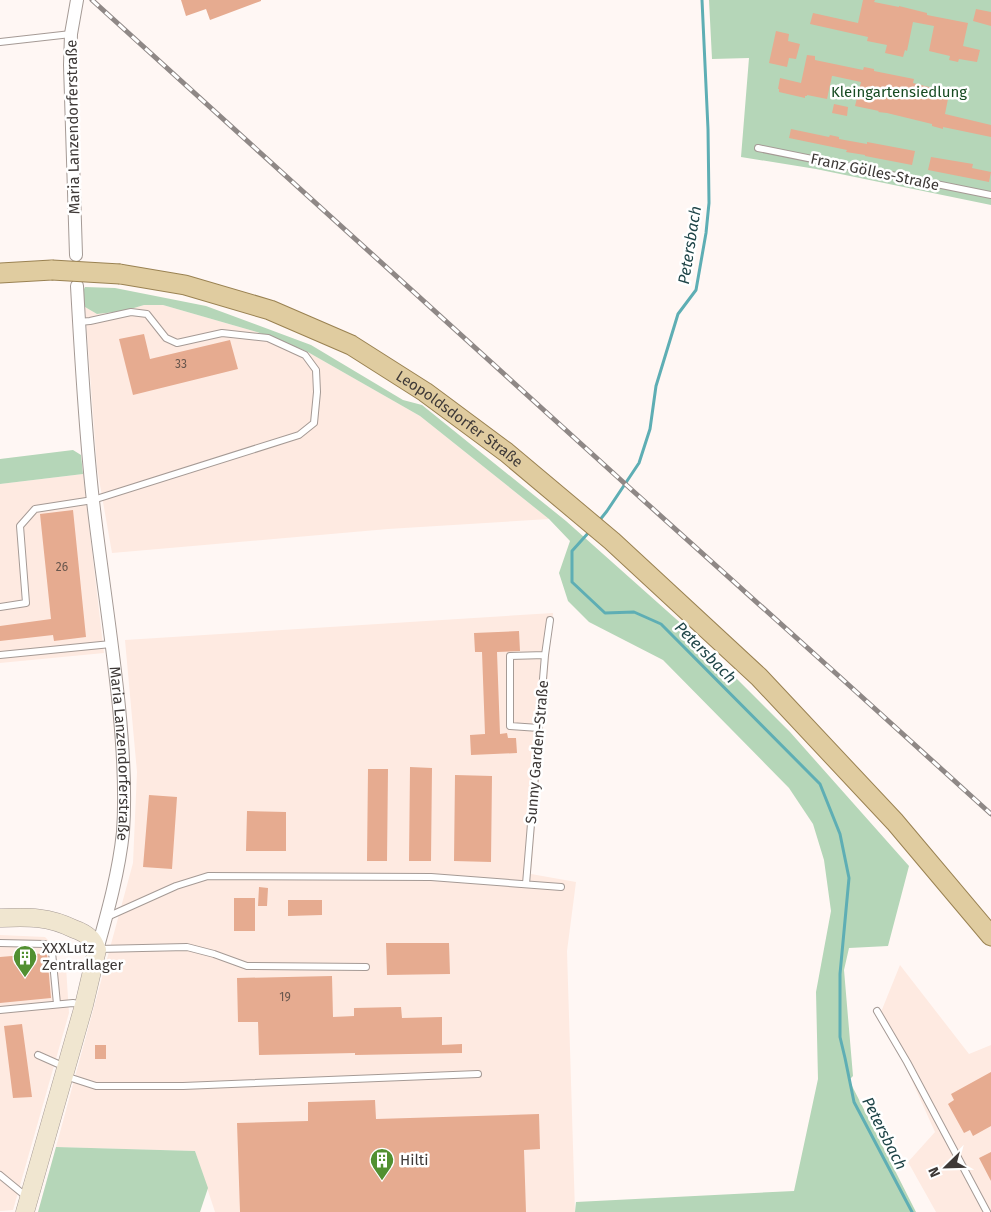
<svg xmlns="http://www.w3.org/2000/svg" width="991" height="1212" font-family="'Fira Sans',sans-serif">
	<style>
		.built { fill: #feeae1 }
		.green { fill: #b5d6b8 }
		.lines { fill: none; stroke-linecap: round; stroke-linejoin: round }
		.stream { stroke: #5eaeb4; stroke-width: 3 }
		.building { fill: #e6ab90 }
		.lane-casing { stroke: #a59a95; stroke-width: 8 }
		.street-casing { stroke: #a59a95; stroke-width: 14 }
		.secondary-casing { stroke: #a59a95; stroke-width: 19 }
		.primary-casing { stroke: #9a8252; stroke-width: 21 }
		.lane { stroke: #fff; stroke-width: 6 }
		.street { stroke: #fff; stroke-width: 12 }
		.secondary { stroke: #f0e6d0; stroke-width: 18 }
		.primary { stroke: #e0cca0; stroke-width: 19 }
		.rail-casing { stroke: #8f8886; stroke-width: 5 }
		.rail { stroke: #fff; stroke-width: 3; stroke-dasharray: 9; stroke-linecap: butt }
		.primary-bridge-casing { stroke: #9a8252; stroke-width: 21; stroke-linecap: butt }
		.primary-bridge { stroke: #e0cca0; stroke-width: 19 }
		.labels { text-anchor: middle; stroke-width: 5; stroke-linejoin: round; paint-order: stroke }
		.number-label { font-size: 12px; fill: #68564d }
		.park-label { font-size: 15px; fill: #174b22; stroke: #fff }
		.street-label { font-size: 15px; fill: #3e3937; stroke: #fff }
		.poi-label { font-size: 15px; fill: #3e3937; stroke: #fff; text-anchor: start }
		.water-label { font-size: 16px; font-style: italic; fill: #1f4548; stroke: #fff }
	</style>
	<rect width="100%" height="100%" fill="#fff7f4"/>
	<path class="built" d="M144 305H163L257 332 306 351 420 416 549 519 388 529 112 553 97 468 85 307 97 314 124 311Z
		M83 474 104 653 0 663V484Z
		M553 613 531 874 576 882 567 951 575 1212H215L195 1151 56 1147 133 863 137 772 125 640Z
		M0 935 45 937 54 946 56 968 66 967 69 1013 13 1210 0 1211Z
		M900 965 969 1054 991 1045V1212H936L908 1162 935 1132 881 1012Z"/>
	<path class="green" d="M709 0H991V205L816 169 741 157 749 58 712 59Z
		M85 287 115 288 206 306 311 345 403 400 422 405 566 521 685 627 790 732 909 866 888 946 849 948 844 970 853 1076 849 1080 916 1212H575L576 1202 794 1191 818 1079 816 992 831 911 824 860 813 824 789 788 663 660 589 622 568 601 559 573 570 541 549 519 420 416 306 351 257 332 163 305H144L124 311 97 314 85 307 82 293Z
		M73 450 81 455 83 474 0 484V459Z
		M56 1147 195 1151 208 1188 200 1212H38Z"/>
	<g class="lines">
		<path class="stream" d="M599 521 607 511 639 463 650 429 656 386 678 314 696 290 706 233 709 203 708 129 702 0
			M590 531 572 551V582L605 613 634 612 661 624 820 784 840 834 849 878 840 974V1037L845 1058 854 1102 912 1212"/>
	</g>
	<path class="building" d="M181 0H261V1L210 20 206 9 186 16Z
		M863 0H875L874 2 899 7V6L927 13V15L968 23 963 46 980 50 977 62 959 59 958 62 949 60 950 56 929 51 934 26 913 22 907 51 905 50 903 57 885 53 887 45 867 41 868 37 810 24 813 13 858 23Z
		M976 9 991 12V26L973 21Z
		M776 31 789 34 788 41 800 44 796 59 789 58 787 67 769 63Z
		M807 55 815 56V60L863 70 864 67 874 69V71L914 79 913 83 941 90 942 88 950 89 945 114 991 125V137L943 127V129L932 126V124L887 113 878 112 879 111 855 106 861 82 833 76H832L827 99 807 95V96H805V98L779 92V89H778L780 78 801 83Z
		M834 104 848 107 847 116 832 113Z
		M791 129 829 137 830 135 839 137V139L867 144V142L915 151 912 165 865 156V155L846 152 847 150 789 138Z
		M931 157 973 164 972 168 991 172 989 182 928 170Z
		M144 334 150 359 230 340 238 369 133 395 119 339Z
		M73 510 86 637 54 641 53 635 0 641V626L51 619 40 514Z
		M519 631 520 651 497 652 500 734 507 733 508 738H516L517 753 471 755 470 735 485 734 482 652H475L474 633Z
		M410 767 432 768 431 861H409Z
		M368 769H388L387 861H367Z
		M455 775 492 776 491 862 454 861Z
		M149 795 177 797 172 869 143 867Z
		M247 811 286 812V851H246Z
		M259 887 268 888 267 906H258Z
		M234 898H255V931H234Z
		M288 900H322V915L288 916Z
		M386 943H449L450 974 387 975Z
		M47 953 51 998 0 1003V957Z
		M332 976 333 1017 354 1016V1008L401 1007 402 1018 442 1017V1045L462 1044V1053L355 1055V1053L259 1055 258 1022H238L237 978Z
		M22 1024 32 1097 13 1098 4 1026Z
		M95 1045H106V1059H95Z
		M991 1072V1126L973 1136 970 1130 964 1133 948 1104 954 1100 951 1094Z
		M375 1100 376 1119 539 1114 540 1149 524 1150 526 1212H240L237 1123 308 1121V1102Z
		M991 1152V1181L979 1158Z"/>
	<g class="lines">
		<g class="lane-casing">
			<path id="lane" d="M0 42 71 34
				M758 148 991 195
				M0 607 26 603 20 526 35 509 93 500 299 435 314 423 317 392 316 370 305 355 268 338 222 333 177 343 166 338 147 314 131 312 90 321 79 322
				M0 655 111 644
				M539 728 510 726V656L545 655
				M526 884 545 655 550 620
				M107 917 176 886 208 876 431 877 561 887
				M0 943 45 944 50 948 52 952 57 1004
				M98 949 187 947 214 954 247 966 366 967
				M0 1010 73 1003 83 1005
				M877 1011 907 1062 987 1212
				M38 1055 65 1067
				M65 1076 96 1086H183L478 1074
				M0 1175 28 1198"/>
		</g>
		<g class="street-casing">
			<g id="street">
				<path d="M76 255 70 65 71 34 77 0"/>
				<path id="s1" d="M77 286C81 358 85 430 93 501 101 570 112 638 119 707 123 748 126 790 123 832 119 871 108 911 97 950"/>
			</g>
		</g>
		<g class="secondary-casing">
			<path id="secondary" d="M0 918C28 917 48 916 74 929 80 931 86 934 91 939 94 942 95 946 97 950L84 1005 25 1212"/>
		</g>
		<g class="primary-casing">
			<g id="primary">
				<path d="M0 273 52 270"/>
				<path id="s2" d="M120 274 185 285 270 310 351 345 425 392 506 452 612 541 759 677 895 822 991 936"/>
			</g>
		</g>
		<use href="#lane" class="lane"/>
		<use href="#street" class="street"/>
		<use href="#secondary" class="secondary"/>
		<use href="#primary" class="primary"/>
		<g class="rail-casing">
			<path id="rail" d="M92 0 633 491 841 678 991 814"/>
		</g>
		<use href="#rail" class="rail"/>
		<g class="primary-bridge-casing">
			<path id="primary-bridge" d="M52 270 120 274"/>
		</g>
		<use href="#primary-bridge" class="primary-bridge"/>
	</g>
	<defs>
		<g id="building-pin" transform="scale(1.25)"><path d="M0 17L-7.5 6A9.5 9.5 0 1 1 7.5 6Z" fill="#529031" stroke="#fff"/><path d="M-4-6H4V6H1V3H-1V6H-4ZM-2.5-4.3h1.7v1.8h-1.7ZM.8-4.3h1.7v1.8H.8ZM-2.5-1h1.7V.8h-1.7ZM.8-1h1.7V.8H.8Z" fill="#fff"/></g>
	</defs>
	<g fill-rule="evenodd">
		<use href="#building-pin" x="25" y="957"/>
		<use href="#building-pin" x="382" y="1160"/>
	</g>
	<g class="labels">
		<g class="number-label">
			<text x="181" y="368">33</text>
			<text x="62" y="571">26</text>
			<text x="285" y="1001">19</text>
		</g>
		<g class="park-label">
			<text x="899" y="97">Kleingartensiedlung</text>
		</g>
		<g class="street-label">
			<text transform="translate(73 127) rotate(-91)" y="5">Maria Lanzendorferstraße</text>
			<text transform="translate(875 172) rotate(12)" y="5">Franz Gölles-Straße</text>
			<text dy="5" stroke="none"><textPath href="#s2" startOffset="374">Leopoldsdorfer Straße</textPath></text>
			<text transform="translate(537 752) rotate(-85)" y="5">Sunny Garden-Straße</text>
			<text dy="5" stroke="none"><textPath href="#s1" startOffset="470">Maria Lanzendorferstraße</textPath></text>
		</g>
		<g class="poi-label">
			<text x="42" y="953">XXXLutz<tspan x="42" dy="17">Zentrallager</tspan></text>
			<text x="400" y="1165">Hilti</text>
		</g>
		<g class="water-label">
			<text transform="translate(689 245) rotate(-81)" y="6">Petersbach</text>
			<text transform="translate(706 652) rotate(45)" y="6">Petersbach</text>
			<text transform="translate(885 1133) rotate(63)" y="6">Petersbach</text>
		</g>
	</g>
	<g transform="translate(946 1167) rotate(247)" stroke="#ffffff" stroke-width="4" paint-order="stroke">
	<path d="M0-4L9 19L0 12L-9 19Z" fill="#3e3937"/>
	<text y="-8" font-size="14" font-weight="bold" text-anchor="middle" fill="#3e3937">N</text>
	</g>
</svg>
